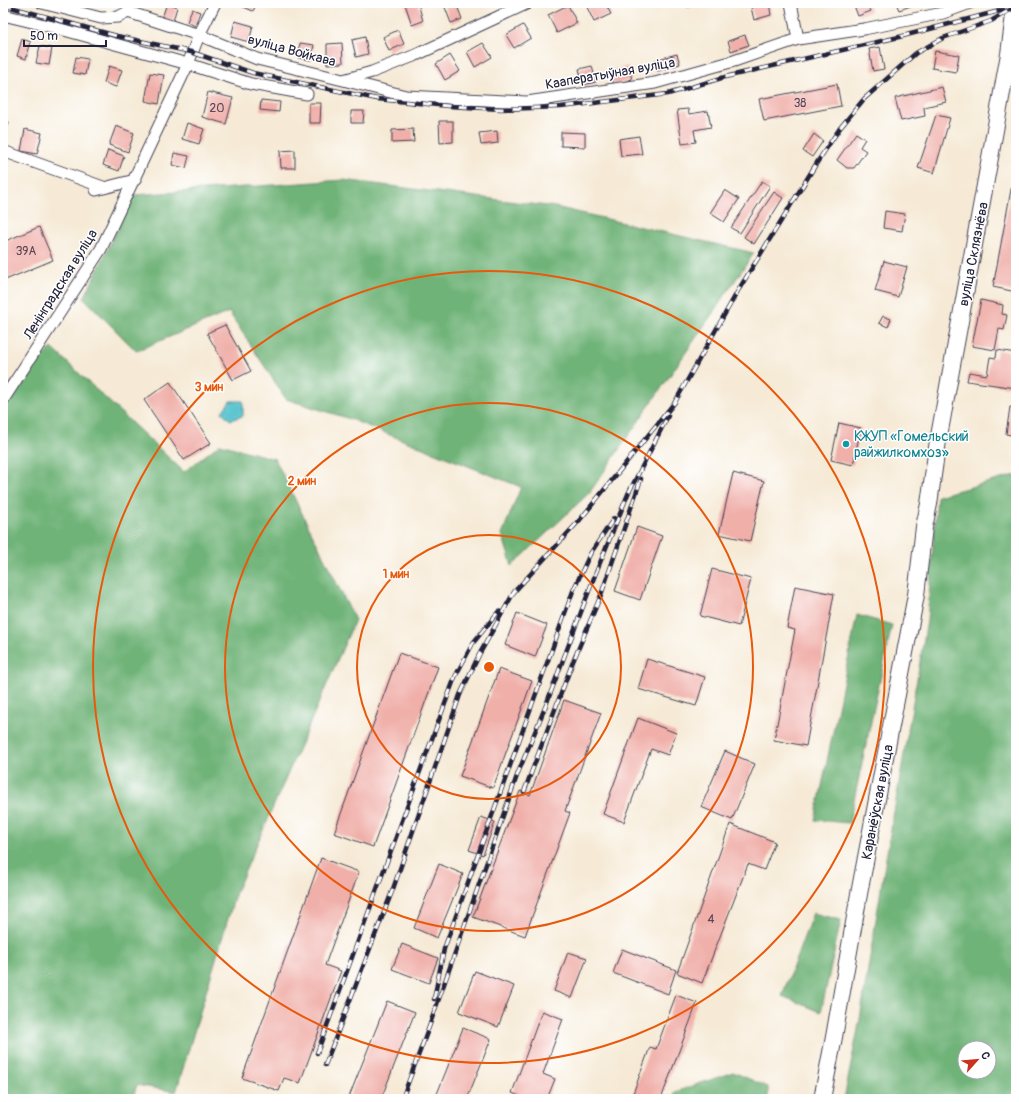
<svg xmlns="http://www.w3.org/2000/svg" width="1019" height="1102" font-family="Pangolin,sans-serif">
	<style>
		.forest { fill: #70b378; stroke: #496a5a; fill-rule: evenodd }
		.water { fill: #56c3ce; stroke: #3c7284 }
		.building { fill: #f0afa9 }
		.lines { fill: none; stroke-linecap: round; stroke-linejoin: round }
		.minor-casing { stroke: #424052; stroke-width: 13 }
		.secondary-casing { stroke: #424052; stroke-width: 18 }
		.minor { stroke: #fff; stroke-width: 11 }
		.secondary { stroke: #fff; stroke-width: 16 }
		.rail-casing { stroke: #22223b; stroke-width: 4.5 }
		.rail { stroke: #fff; stroke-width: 3; stroke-dasharray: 9; stroke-linecap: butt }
		.ring { fill: none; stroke: #e8590c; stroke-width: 2 }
		.culture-dot { fill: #0f9aa8; stroke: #fff; stroke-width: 1.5 }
		.labels { text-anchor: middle; stroke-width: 3; stroke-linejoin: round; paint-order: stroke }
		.number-label { font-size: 12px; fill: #564556 }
		.street-label { font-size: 14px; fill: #22223b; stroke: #fff }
		.culture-label { font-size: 14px; fill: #0d838f; stroke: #fff; text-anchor: start }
		.centre { fill: #e8590c; stroke: #fff; stroke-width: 2 }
		.ring-label { font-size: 12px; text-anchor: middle; font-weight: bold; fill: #e8590c; stroke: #fff; stroke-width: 3; stroke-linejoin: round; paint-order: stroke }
	</style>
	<rect width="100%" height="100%" fill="#fff"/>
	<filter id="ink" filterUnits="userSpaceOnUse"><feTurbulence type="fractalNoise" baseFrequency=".025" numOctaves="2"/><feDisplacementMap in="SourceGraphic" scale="8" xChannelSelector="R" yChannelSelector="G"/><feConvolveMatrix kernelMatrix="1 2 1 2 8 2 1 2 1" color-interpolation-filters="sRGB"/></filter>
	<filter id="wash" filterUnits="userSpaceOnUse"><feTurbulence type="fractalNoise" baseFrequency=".012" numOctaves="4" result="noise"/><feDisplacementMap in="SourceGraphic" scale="16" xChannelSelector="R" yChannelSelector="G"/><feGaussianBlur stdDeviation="0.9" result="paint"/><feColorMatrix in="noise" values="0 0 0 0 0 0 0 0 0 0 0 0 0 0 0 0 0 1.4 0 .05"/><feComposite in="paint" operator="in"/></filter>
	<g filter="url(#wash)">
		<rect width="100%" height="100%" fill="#f6ead6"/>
		<path class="forest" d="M343 180 555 207 754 253 590 492 512 566 502 534 521 487 350 419 286 399 229 312 136 351 84 298 134 195Z
			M52 348 184 472 220 444 275 459 355 620 236 892 176 1092 137 1085 132 1099H3V390Z
			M1016 475V1099H844L860 1019 885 864 927 621 937 496ZM965 1048H989V1072H965Z
			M857 615 892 625 849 823 815 820Z
			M813 913 841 920 821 1012 782 996Z
			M733 1072 768 1087V1099H673L675 1092Z"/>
		<path class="water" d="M230 401H243V416L230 420 222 412Z"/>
		<g id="blocks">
			<path class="building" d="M167 3 177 7 173 21 162 18Z
				M240 3H257L253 11 239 5Z
				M408 3H418L423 21 412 25 405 4Z
				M450 3H456L462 19 451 23 444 5Z
				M585 3H605L611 14 594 22Z
				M680 3H697L694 6 688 7Z
				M750 3H769L771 15 754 20Z
				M853 3H867L871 11 858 16Z
				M896 3H920L899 10Z
				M568 5 577 23 557 33 548 15Z
				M192 9 200 12 195 26 187 22Z
				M235 21 253 26 249 42 231 37Z
				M523 25 531 38 514 48 506 35Z
				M398 30 404 44 389 51 383 37Z
				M745 35 749 45 731 51 728 41Z
				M365 37 368 54 356 57 352 40Z
				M22 39 31 42 26 59 17 56Z
				M300 43 314 45 311 60 298 58Z
				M342 43 343 63 327 64V44Z
				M483 43 492 57 475 67 467 52Z
				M40 46 52 48 49 65 36 63Z
				M880 47 884 69 873 71 869 49Z
				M935 51 959 55 956 72 932 68Z
				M677 54 680 64 657 71 655 60Z
				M450 55 460 71 445 80 436 64Z
				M76 57 88 59 85 75 73 73Z
				M109 66 122 70 116 87 104 83Z
				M592 66 596 82 583 85 579 69Z
				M628 66 632 79 614 85 610 72Z
				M150 73 164 75 159 104 145 101Z
				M837 84 841 106 764 121 759 99Z
				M942 87 946 102 924 107 925 116 901 121 895 98Z
				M208 92 233 98 226 124 202 117Z
				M261 100 280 102 279 112 260 110Z
				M309 103H321L320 123H309Z
				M688 109 689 114 708 111 711 127 694 130 696 142 682 144 677 110Z
				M351 111H364L363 123H351Z
				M936 115 950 118 934 173 918 168Z
				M3 120 9 122 4 139 3 138Z
				M439 121H453V142L440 143Z
				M187 123 204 129 199 144 182 139Z
				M116 126 134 133 128 152 109 145Z
				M25 129 42 133 37 154 21 151Z
				M413 129 414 142 392 143V130Z
				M497 131 498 143 481 145 479 133Z
				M561 132 585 133V147L561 146Z
				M856 133 865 139 860 147 866 151 854 168H847L837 160Z
				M814 134 823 141 812 157 803 151Z
				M639 136 642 154 621 156 619 139Z
				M108 150 124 156 119 171 103 165Z
				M295 150V168H281L280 151Z
				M174 153 189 156 186 168 172 165Z
				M1015 168H1016V292L993 287Z
				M762 181 770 186 740 233 731 228Z
				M725 190 739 199 724 222 710 213Z
				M774 192 783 198 754 244 744 237Z
				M885 211 905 214 902 231 883 228Z
				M39 227 53 260 3 281V242Z
				M884 261 907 267 898 297 875 291Z
				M981 300 1003 305 1002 314 1007 315 1004 330 999 329 995 350 972 346Z
				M883 316 891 319 888 327 879 323Z
				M225 325 251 371 233 380 207 333Z
				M997 350 1016 353 1013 371H1016V388L967 381 969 372 987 375 990 357 996 358Z
				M170 382 211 443 184 460 144 400Z
				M1010 407H1016V436L1006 434Z
				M839 423 861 428 853 465 831 460Z
				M733 473 764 481 750 541 719 534Z
				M637 527 662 536 640 600 615 591Z
				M712 569 751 579 739 626 700 616Z
				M795 586 834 594 806 746 774 740 795 630 787 628Z
				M517 613 547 625 535 657 505 645Z
				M399 653 438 667 373 847 334 833Z
				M647 659 705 677 696 706 638 689Z
				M499 669 532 681 493 788 460 776Z
				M564 700 601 713 565 811 570 813 525 936 473 917 520 791 530 795Z
				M638 718 676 733 668 755 651 749 624 822 603 814Z
				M725 751 755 764 732 820 701 807Z
				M481 817 495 822 483 855 469 850Z
				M730 824 775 842 764 870 748 864 702 983 677 973Z
				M321 858 359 872 325 965 341 971 300 1083 284 1078 279 1091 242 1078Z
				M439 864 463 874 437 938 414 928Z
				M402 944 438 958 429 983 392 969Z
				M622 949 676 970 668 994 613 973Z
				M568 952 587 958 572 998 554 991Z
				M475 971 514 986 498 1027 459 1012Z
				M676 995 697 1003 661 1099H631L650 1047 656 1049Z
				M387 1001 415 1012 381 1099H353L349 1097Z
				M542 1011 563 1019 543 1074 555 1079 547 1099H527L512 1093Z
				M463 1028 491 1039 467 1099H435Z"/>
		</g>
	</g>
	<g filter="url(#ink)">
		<use href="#blocks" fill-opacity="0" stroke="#424052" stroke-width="1"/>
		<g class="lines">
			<g class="minor-casing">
				<path id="minor" d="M42 3 101 18 118 17 128 12 199 35 257 59 343 80 372 72 416 55 528 3
					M791 3 798 39
					M3 15 53 27 188 64 251 84 307 94
					M343 80 406 96 527 102 655 83 734 61 798 39 864 29 943 13 970 3
					M3 151 103 187
					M96 190 135 180
					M3 400 101 249 188 64 199 35 215 3"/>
			</g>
			<g class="secondary-casing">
				<path id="secondary" d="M822 1099 834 1037 859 894 916 595 924 527 929 504 937 447 1009 54 1015 7 1014 3"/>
			</g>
			<use href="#minor" class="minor"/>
			<use href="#secondary" class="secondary"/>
			<g class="rail-casing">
				<path id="rail" d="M3 5 117 36 191 52 253 73 377 99 448 106 501 109 561 107 668 94 725 77 899 37 1003 10
					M524 792 572 664 601 595 641 479
					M434 999 444 949 573 591 590 554 614 518
					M317 1053 426 755 455 677 473 643 499 611
					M325 1065 393 889 460 695 479 655 514 592 579 521 675 402 739 289 818 161 840 128 864 99 916 53 943 38 991 21 1015 7
					M402 1099 429 1027 518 773 546 705 595 575 628 494 668 416"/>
			</g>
			<use href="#rail" class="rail"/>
		</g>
	</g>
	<g class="ring">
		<circle cx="489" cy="667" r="132"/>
		<circle cx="489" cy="667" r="264"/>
		<circle cx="489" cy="667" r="396"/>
	</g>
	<circle class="culture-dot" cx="846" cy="444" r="4"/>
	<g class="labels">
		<g class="number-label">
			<text x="800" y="107">38</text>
			<text x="217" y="112">20</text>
			<text x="26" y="255">39А</text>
			<text x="711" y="923">4</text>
		</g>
		<g class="street-label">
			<text transform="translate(292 50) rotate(15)" y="5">вуліца Войкава</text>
			<text transform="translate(610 73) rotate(-10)" y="5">Кааператыўная вуліца</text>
			<text transform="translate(973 254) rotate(-79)" y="5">вуліца Склязнёва</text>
			<text transform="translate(60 284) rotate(-58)" y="5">Ленінградская вуліца</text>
			<text transform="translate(877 802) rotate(-79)" y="5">Каранёўская вуліца</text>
		</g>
		<g class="culture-label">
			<text x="854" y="441">КЖУП «Гомельский<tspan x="854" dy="16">райжилкомхоз»</tspan></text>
		</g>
	</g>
	<circle cx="489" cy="667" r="6" class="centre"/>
	<g class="ring-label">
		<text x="209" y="391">3 мин</text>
		<text x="302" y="485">2 мин</text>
		<text x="396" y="578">1 мин</text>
	</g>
	<rect width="1019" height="1102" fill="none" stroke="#fff" stroke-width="16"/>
	<g transform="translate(977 1060) rotate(63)"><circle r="19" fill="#ffffff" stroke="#a7a7b1"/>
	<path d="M0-3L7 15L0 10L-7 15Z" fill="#c8321e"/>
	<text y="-6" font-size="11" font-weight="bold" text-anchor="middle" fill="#22223b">С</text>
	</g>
	<path d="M24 40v6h82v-6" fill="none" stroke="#22223b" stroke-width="2"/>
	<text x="30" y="40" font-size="12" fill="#22223b" stroke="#ffffff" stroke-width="3" paint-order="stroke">50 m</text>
</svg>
